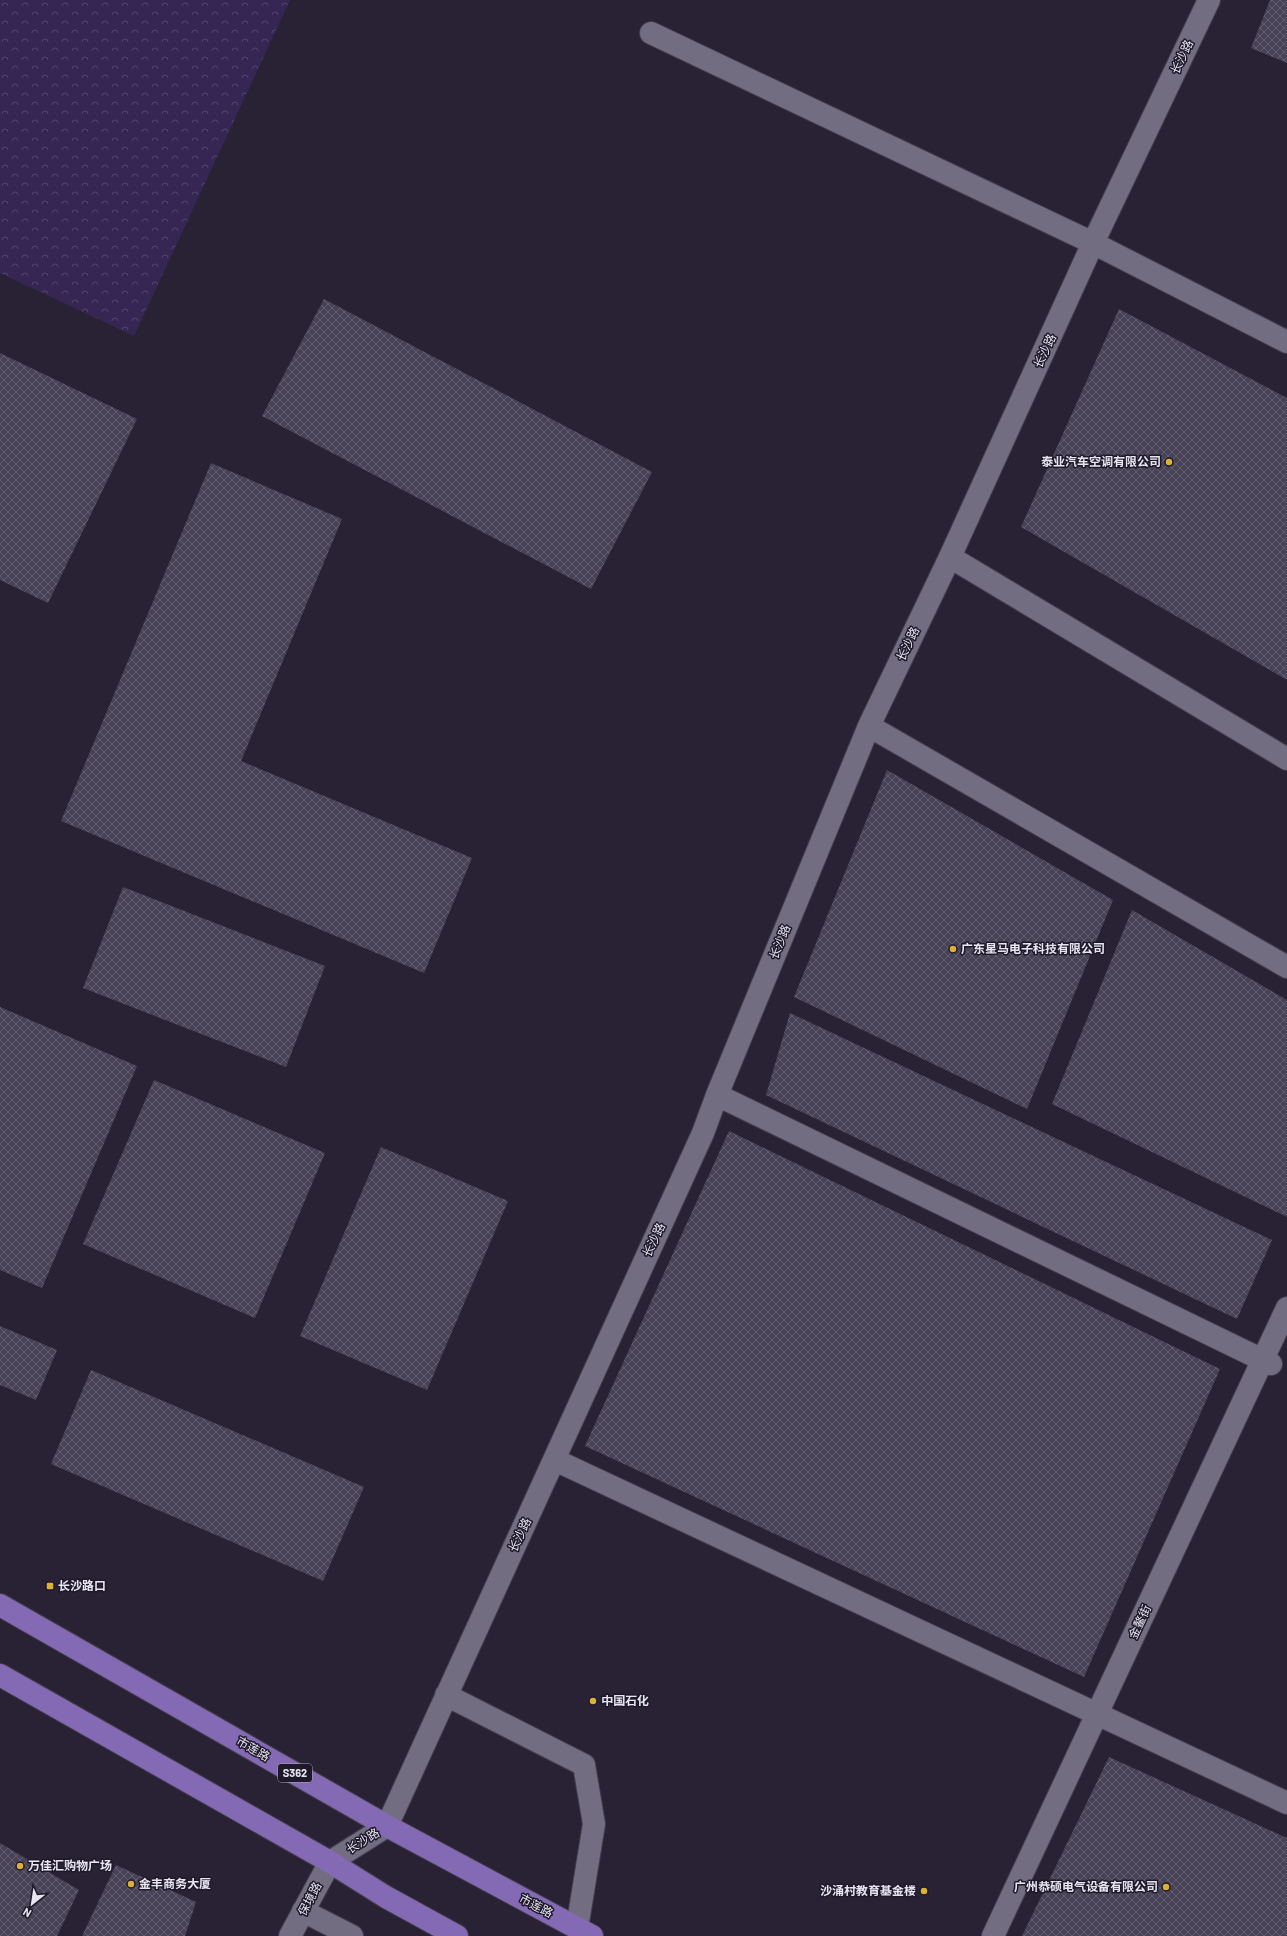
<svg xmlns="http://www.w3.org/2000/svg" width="1287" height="1936" font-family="Barlow,'Noto Sans SC',sans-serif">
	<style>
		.forest { fill: url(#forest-crowns) }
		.building { fill: url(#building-cross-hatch) }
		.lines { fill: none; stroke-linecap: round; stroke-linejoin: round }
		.minor-casing { stroke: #453f4e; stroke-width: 24 }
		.major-casing { stroke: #453f4e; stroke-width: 24 }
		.minor { stroke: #736d82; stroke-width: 22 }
		.major { stroke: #8469b4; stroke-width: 22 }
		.poi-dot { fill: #ddb133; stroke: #1e192a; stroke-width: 1.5 }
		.labels { text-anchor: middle; stroke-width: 3; stroke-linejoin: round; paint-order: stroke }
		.shield { fill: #1e192a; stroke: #aba8b5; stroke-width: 1 }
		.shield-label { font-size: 11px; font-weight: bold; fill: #e8e5f1 }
		.street-label { font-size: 12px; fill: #e8e5f1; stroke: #1e192a }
		.poi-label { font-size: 12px; font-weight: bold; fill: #e8e5f1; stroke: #1e192a; text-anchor: start }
	</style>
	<defs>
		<pattern id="forest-crowns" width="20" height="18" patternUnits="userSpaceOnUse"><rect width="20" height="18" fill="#362653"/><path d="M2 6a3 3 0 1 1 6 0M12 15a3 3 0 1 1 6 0" fill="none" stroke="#53456c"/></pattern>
		<pattern id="building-cross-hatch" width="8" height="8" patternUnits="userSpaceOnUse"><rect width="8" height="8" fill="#484256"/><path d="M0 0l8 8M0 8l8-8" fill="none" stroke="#625d6f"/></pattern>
	</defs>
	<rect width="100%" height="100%" fill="#282234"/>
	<path class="forest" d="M0 0H290L134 336 0 273Z"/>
	<path class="building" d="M1270 0H1287V63L1251 48Z
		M324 299 652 472 591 589 262 416Z
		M1119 309 1287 398V680L1021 527Z
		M0 353 137 419 48 603 0 580Z
		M211 463 342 519 241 761 472 858 424 973 61 821Z
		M887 770 1113 900 1027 1109 794 997Z
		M123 887 325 966 286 1067 83 988Z
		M1132 910 1287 1000V1217L1052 1104Z
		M0 1007 137 1066 42 1288 0 1270Z
		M790 1013 1272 1240 1237 1319 766 1095Z
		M154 1080 325 1153 255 1318 83 1244Z
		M729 1131 1220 1369 1084 1677 585 1446Z
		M381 1147 508 1201 427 1390 300 1336Z
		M0 1326 57 1350 36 1400 0 1385Z
		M91 1370 364 1487 323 1581 51 1464Z
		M1109 1757 1287 1838V1936H1022Z
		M0 1843 79 1890 57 1936H0Z
		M116 1865 196 1902 185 1936H82Z"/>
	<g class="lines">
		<g class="minor-casing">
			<path id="minor" d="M651 33 1093 243 1287 342
				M950 557 1287 759
				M869 726 1287 967
				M717 1095 1271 1364
				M555 1460 1287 1803
				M446 1695 584 1765 594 1824 577 1928
				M303 1911 352 1936
				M290 1936 330 1862 387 1826 703 1133 717 1095 869 726 950 557 1093 243 1209 0
				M993 1936 1287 1308"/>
		</g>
		<g class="major-casing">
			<path id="major" d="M0 1605 387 1826 592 1936
				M0 1675 330 1862 386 1897 457 1936"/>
		</g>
		<use href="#minor" class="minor"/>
		<use href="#major" class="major"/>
	</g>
	<g class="poi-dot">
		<circle cx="1169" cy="462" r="4"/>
		<circle cx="953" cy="949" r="4"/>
		<rect x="46" y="1582" width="8" height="8" rx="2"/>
		<circle cx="593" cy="1701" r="4"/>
		<circle cx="20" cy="1866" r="4"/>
		<circle cx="131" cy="1884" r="4"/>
		<circle cx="1166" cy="1887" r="4"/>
		<circle cx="924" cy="1891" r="4"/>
	</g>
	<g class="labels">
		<rect class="shield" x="278" y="1764" width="34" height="18" rx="3"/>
		<g class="shield-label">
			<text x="295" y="1777">S362</text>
		</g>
		<g class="street-label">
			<text transform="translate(1182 57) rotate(-65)" y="4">长沙路</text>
			<text transform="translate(1045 351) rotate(-65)" y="4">长沙路</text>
			<text transform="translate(908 644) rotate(-64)" y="4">长沙路</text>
			<text transform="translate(780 942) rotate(-68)" y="4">长沙路</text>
			<text transform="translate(654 1240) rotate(-65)" y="4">长沙路</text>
			<text transform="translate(520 1535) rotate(-65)" y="4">长沙路</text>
			<text transform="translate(1140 1622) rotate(-65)" y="4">金鳌街</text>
			<text transform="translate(253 1749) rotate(30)" y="4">市莲路</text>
			<text transform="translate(363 1841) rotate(-32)" y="4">长沙路</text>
			<text transform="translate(310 1899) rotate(-62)" y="4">保境路</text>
			<text transform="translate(536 1906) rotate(28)" y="4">市莲路</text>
		</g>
		<g class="poi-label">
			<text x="1161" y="466" text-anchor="end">泰业汽车空调有限公司</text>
			<text x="961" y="953">广东星马电子科技有限公司</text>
			<text x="58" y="1590">长沙路口</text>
			<text x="601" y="1705">中国石化</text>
			<text x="28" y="1870">万佳汇购物广场</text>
			<text x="139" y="1888">金丰商务大厦</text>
			<text x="1158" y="1891" text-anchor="end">广州恭硕电气设备有限公司</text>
			<text x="916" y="1895" text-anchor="end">沙涌村教育基金楼</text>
		</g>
	</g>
	<g transform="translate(32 1904) rotate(210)" stroke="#1e192a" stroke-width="3" paint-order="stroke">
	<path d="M0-3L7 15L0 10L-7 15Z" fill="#e8e5f1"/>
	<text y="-6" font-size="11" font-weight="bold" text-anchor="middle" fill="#e8e5f1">N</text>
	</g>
</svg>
